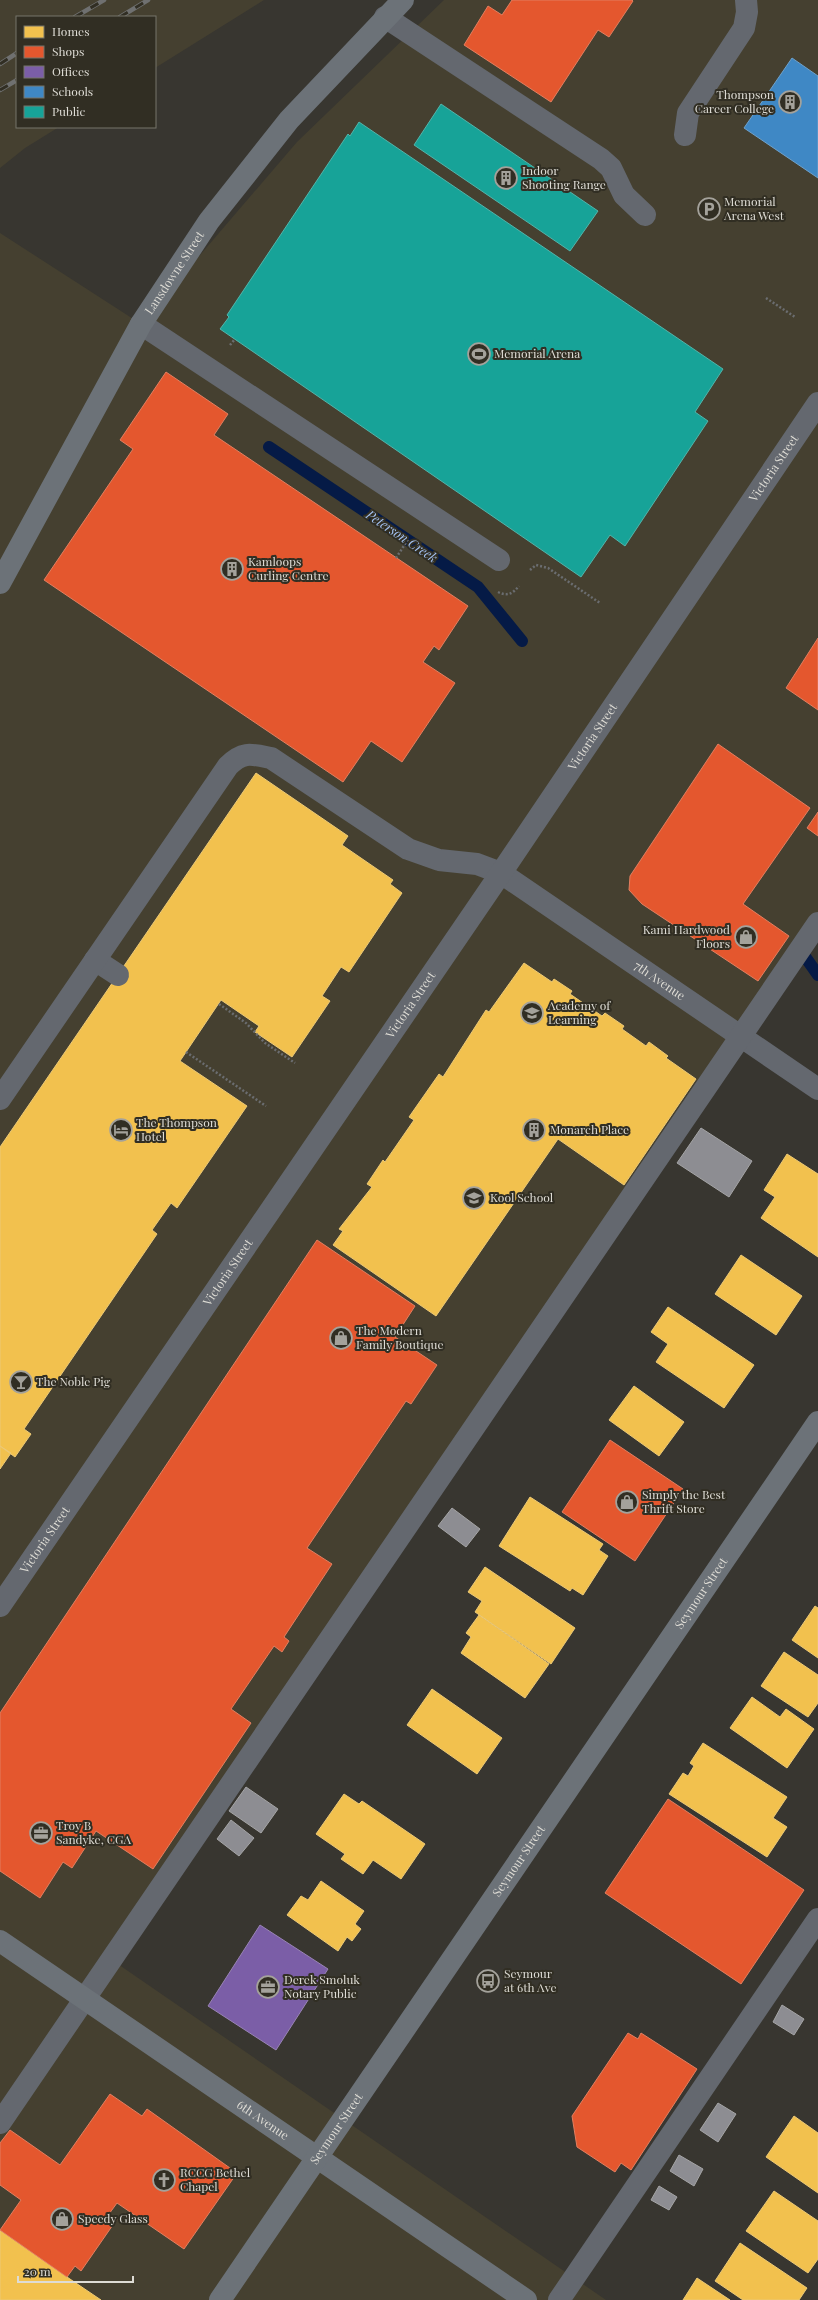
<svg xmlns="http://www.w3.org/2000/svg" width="818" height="2300" font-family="'Playfair Display',serif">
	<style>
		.built { fill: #454030 }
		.homes { fill: #f2c14e; stroke: #ecc976 }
		.shops { fill: #e4572e; stroke: #e27f60 }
		.offices { fill: #7b5ea7; stroke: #9984b5 }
		.schools { fill: #3f88c5; stroke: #6fa1ca }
		.public { fill: #17a398; stroke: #53b4aa }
		.industry { fill: #8d8d92; stroke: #a5a5a6 }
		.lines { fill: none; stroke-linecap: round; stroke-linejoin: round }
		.stream { stroke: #051a46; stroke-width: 12 }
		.path { stroke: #6b6d70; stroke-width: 2.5; stroke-dasharray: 2 2; stroke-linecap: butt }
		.minor { stroke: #64686f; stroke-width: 22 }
		.major { stroke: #6c7278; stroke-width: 22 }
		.rail-casing { stroke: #6f7070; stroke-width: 4.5 }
		.rail { stroke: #312e23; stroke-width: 3; stroke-dasharray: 9; stroke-linecap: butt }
		.labels { text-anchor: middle; stroke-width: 4; stroke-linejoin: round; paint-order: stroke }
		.poi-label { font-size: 12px; fill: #dedcd5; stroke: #312e23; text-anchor: start }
		.street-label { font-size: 12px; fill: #dedcd5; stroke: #312e23 }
		.water-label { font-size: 13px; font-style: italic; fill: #a3c1f1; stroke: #312e23 }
	</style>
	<rect width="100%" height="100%" fill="#383630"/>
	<path class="built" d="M0 0H264L155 68V17H17V127H59L25 148 0 168Z
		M444 0H818V923L112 1960 606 2300H0V233L141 324 297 142Z"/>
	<path class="homes" d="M256 773 348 836 342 845 393 880 390 884 402 893 349 972 341 967 322 996 330 1001 292 1057 255 1032 259 1026 221 1000 180 1061 247 1106 177 1208 171 1203 152 1230 157 1234 24 1429 31 1434 15 1457 0 1446V1147Z
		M524 963 552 982 554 979 572 991 570 994 602 1016 605 1013 624 1026 622 1029 646 1046 649 1042 668 1056 666 1058 696 1079 624 1185 558 1139 436 1316 333 1245 343 1231 339 1229 372 1187 367 1184 383 1160 385 1162 414 1120 409 1117 439 1074 443 1077 486 1010 489 1012Z
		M787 1154 818 1174V1257L761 1218 775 1197 764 1190Z
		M741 1255 802 1296 776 1335 715 1294Z
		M668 1307 754 1365 724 1408 656 1362 668 1344 651 1332Z
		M634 1386 684 1422 659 1456 609 1420Z
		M0 1446 11 1453 0 1469Z
		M530 1497 603 1544 599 1550 608 1556 583 1595 572 1588 570 1591 499 1546Z
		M485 1567 575 1628 551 1664 475 1612 482 1601 468 1592Z
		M815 1606 818 1608V1658L792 1640Z
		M479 1615 549 1664 525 1698 461 1653 471 1637 466 1633Z
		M784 1652 818 1675V1703L808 1717 761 1686Z
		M432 1689 502 1738 477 1774 407 1725Z
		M752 1697 780 1717 786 1709 814 1729 787 1768 730 1728Z
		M703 1743 787 1797 773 1818 787 1827 767 1857 669 1794 683 1773 688 1776 694 1766 690 1763Z
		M344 1794 359 1804 362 1801 425 1844 401 1879 373 1860 363 1874 341 1859 345 1854 316 1834Z
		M321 1881 364 1911 355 1924 361 1929 352 1941 347 1937 338 1951 287 1915 301 1896 308 1900Z
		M794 2116 818 2133V2193L766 2157Z
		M774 2191 818 2221V2259L808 2273 746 2231Z
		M0 2230 67 2277 101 2300H0Z
		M740 2243 807 2288 799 2300H743L715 2281Z
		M697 2278 730 2300H683Z"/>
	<path class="shops" d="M512 0H632L633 1 609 37 598 30 551 102 464 45 488 6 502 15Z
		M166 372 228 414 214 435 468 606 439 650 434 646 423 662 455 683 402 762 371 741 343 782 44 580 133 449 120 440Z
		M818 638V710L786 688Z
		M718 744 810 808 743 904 789 936 758 981 642 904 629 890 630 876Z
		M818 812V836L807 828Z
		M317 1240 415 1306 395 1337 437 1365 411 1404 406 1401 307 1548 332 1564 284 1637 289 1641 282 1652 274 1646 231 1709 251 1723 153 1869 96 1831 72 1868 63 1862 40 1898 0 1871V1713Z
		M610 1440 683 1489 635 1561 562 1512Z
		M668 1799 804 1890 741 1984 605 1893Z
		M628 2033 638 2039 641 2033 697 2069 631 2170 621 2163 615 2172 577 2147 572 2116Z
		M110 2094 142 2116 147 2109 237 2173 184 2249 117 2203 109 2214 117 2219 81 2271 75 2266 67 2277 0 2230 21 2200 0 2185V2143L10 2130 60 2165Z"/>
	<path class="offices" d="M260 1925 328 1969 276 2050 208 2006Z"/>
	<path class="schools" d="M792 58 818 76V178L744 128Z"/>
	<path class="public" d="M441 104 598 211 570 251 414 145Z
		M359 122 723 369 695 412 708 421 625 546 610 535 581 577 220 329 229 317 227 315 348 134 350 136Z"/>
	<path class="industry" d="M701 1128 752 1161 729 1197 677 1163Z
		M452 1508 480 1529 466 1547 438 1526Z
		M246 1787 278 1809 261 1833 229 1811Z
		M231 1820 254 1838 239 1856 217 1839Z
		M782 2005 804 2019 794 2035 773 2022Z
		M718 2103 736 2114 718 2142 700 2130Z
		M679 2155 703 2169 694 2186 670 2171Z
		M659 2186 677 2197 669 2210 651 2200Z"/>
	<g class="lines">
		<path class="stream" d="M269 447 478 587 522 641
			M806 958 818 975"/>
		<path class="path" d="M766 298 795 317
			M230 345 235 339
			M396 558 409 538
			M530 570 536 565 548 568 600 603
			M498 592C508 597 513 593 519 586
			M219 1004 246 1023 265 1043 295 1063
			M186 1052 266 1106"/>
		<g class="minor">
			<path d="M385 17 601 159 611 168 624 195 645 215"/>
			<path d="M685 135 688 113 744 28 747 12 746 0"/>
			<path d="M141 324 499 560"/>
			<path d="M95 960 118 975"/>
			<path id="s1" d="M0 1099 228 766C243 751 251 754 271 758L408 849 439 860 477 864 501 873 818 1089"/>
			<path id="s2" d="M0 1606 501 873 818 403"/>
			<path d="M0 2123 818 923"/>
			<path d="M559 2300 818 1919"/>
		</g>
		<g class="major">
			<path id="s3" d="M0 583 141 324 209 221 289 120 403 0"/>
			<path id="s4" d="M0 1941 526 2300"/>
			<path id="s5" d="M220 2300 818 1422"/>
		</g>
		<g class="rail-casing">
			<path id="rail" d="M75 17 104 0
				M120 17 148 0
				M0 64 17 53
				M0 90 17 80"/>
		</g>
		<use href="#rail" class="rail"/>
	</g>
	<defs>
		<g id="building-ring" transform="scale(1.15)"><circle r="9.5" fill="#312e23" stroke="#a4a29b" stroke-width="1.5"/><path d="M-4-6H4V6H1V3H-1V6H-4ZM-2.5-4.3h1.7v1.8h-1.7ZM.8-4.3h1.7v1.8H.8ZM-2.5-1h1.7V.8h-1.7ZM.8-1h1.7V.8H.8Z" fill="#a4a29b"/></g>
		<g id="parking-ring" transform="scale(1.15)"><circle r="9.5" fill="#312e23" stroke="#a4a29b" stroke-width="1.5"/><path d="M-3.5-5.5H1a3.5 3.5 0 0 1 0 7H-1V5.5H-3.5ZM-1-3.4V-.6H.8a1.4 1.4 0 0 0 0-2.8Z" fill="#a4a29b"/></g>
		<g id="stadium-ring" transform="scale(1.15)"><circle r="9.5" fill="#312e23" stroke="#a4a29b" stroke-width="1.5"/><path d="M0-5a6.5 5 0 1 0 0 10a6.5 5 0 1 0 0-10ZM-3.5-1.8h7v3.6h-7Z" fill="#a4a29b"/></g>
		<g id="shop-ring" transform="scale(1.15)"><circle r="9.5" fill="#312e23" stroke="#a4a29b" stroke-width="1.5"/><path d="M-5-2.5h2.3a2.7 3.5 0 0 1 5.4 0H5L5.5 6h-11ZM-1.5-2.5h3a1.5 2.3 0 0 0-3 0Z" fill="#a4a29b"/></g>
		<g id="university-ring" transform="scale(1.15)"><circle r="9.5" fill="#312e23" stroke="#a4a29b" stroke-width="1.5"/><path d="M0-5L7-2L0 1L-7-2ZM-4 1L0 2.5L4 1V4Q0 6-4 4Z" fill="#a4a29b"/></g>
		<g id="hotel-ring" transform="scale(1.15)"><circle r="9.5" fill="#312e23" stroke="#a4a29b" stroke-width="1.5"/><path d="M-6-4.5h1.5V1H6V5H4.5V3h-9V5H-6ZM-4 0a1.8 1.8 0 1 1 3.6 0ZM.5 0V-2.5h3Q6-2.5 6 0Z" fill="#a4a29b"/></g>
		<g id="school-ring" transform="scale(1.15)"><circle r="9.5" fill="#312e23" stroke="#a4a29b" stroke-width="1.5"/><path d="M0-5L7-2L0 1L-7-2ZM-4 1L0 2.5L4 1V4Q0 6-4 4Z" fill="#a4a29b"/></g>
		<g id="bar-ring" transform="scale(1.15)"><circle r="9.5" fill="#312e23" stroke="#a4a29b" stroke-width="1.5"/><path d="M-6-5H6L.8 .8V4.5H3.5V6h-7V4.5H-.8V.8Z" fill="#a4a29b"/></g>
		<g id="office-ring" transform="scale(1.15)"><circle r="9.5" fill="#312e23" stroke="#a4a29b" stroke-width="1.5"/><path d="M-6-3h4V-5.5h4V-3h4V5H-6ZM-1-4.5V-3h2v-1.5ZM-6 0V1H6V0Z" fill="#a4a29b"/></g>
		<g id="bus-ring" transform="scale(1.15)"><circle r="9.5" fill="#312e23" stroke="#a4a29b" stroke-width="1.5"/><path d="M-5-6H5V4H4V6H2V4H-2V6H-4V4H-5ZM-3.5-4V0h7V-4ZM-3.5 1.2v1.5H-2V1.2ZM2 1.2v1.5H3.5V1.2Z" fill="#a4a29b"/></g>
		<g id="church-ring" transform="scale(1.15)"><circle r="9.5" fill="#312e23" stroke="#a4a29b" stroke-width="1.5"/><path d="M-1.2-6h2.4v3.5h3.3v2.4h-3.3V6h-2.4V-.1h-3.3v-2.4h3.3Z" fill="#a4a29b"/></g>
	</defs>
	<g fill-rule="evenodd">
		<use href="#building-ring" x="790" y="102"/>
		<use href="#building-ring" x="506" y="178"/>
		<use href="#parking-ring" x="709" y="209"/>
		<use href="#stadium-ring" x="479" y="354"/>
		<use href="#building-ring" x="232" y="569"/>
		<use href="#shop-ring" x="746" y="937"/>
		<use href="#university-ring" x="532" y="1013"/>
		<use href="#hotel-ring" x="121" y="1130"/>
		<use href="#building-ring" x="534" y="1130"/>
		<use href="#school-ring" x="474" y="1198"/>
		<use href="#shop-ring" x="341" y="1338"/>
		<use href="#bar-ring" x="21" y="1382"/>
		<use href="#shop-ring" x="627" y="1502"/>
		<use href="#office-ring" x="41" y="1833"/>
		<use href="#bus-ring" x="488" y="1981"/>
		<use href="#office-ring" x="268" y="1987"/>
		<use href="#church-ring" x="164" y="2180"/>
		<use href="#shop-ring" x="62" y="2219"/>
	</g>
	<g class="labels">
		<g class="poi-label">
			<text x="774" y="99" text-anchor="end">Thompson<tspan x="774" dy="14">Career College</tspan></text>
			<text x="522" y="175">Indoor<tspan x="522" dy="14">Shooting Range</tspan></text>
			<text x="724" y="206">Memorial<tspan x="724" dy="14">Arena West</tspan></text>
			<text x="494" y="358">Memorial Arena</text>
			<text x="248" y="566">Kamloops<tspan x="248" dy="14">Curling Centre</tspan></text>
			<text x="730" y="934" text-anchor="end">Kami Hardwood<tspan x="730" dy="14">Floors</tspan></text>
			<text x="548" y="1010">Academy of<tspan x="548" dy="14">Learning</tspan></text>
			<text x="136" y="1127">The Thompson<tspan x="136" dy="14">Hotel</tspan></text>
			<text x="550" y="1134">Monarch Place</text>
			<text x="490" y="1202">Kool School</text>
			<text x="356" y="1335">The Modern<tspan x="356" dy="14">Family Boutique</tspan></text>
			<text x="36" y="1386">The Noble Pig</text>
			<text x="642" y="1499">Simply the Best<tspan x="642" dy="14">Thrift Store</tspan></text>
			<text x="56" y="1830">Troy B<tspan x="56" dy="14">Sandyke, CGA</tspan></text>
			<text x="504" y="1978">Seymour<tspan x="504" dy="14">at 6th Ave</tspan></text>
			<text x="284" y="1984">Derek Smoluk<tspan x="284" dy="14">Notary Public</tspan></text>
			<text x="180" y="2177">RCCG Bethel<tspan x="180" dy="14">Chapel</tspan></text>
			<text x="78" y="2223">Speedy Glass</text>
		</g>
		<g class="street-label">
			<text dy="4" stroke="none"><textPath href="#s3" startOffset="356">Lansdowne Street</textPath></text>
			<text dy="4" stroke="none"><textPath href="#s2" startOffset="1376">Victoria Street</textPath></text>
			<text dy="4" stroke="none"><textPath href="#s2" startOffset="1052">Victoria Street</textPath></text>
			<text dy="4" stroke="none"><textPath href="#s1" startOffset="903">7th Avenue</textPath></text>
			<text dy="4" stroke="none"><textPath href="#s2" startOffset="728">Victoria Street</textPath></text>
			<text dy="4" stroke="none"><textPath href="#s2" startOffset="404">Victoria Street</textPath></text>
			<text dy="4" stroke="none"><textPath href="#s2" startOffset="80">Victoria Street</textPath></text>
			<text dy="4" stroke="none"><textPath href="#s5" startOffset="855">Seymour Street</textPath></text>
			<text dy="4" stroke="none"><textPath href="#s5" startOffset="531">Seymour Street</textPath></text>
			<text dy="4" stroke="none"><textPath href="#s4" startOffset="318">6th Avenue</textPath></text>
			<text dy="4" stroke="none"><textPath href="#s5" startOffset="207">Seymour Street</textPath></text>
		</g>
		<g class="water-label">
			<text transform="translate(402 536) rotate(34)" y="5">Peterson Creek</text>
		</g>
	</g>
	<rect x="16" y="16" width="140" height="112" fill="#312e23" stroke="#76746a"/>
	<rect x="24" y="26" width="20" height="12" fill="#f2c14e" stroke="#76746a"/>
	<text x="52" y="36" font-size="12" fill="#dedcd5">Homes</text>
	<rect x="24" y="46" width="20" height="12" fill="#e4572e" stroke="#76746a"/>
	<text x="52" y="56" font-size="12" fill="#dedcd5">Shops</text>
	<rect x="24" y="66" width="20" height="12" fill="#7b5ea7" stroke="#76746a"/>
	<text x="52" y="76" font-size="12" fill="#dedcd5">Offices</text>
	<rect x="24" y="86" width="20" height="12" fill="#3f88c5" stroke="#76746a"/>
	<text x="52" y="96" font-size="12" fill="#dedcd5">Schools</text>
	<rect x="24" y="106" width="20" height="12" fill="#17a398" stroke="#76746a"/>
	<text x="52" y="116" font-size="12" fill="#dedcd5">Public</text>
	<path d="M18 2276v6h115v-6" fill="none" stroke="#dedcd5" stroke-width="2"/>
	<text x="24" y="2276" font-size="12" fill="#dedcd5" stroke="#312e23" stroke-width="3" paint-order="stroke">20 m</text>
</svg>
